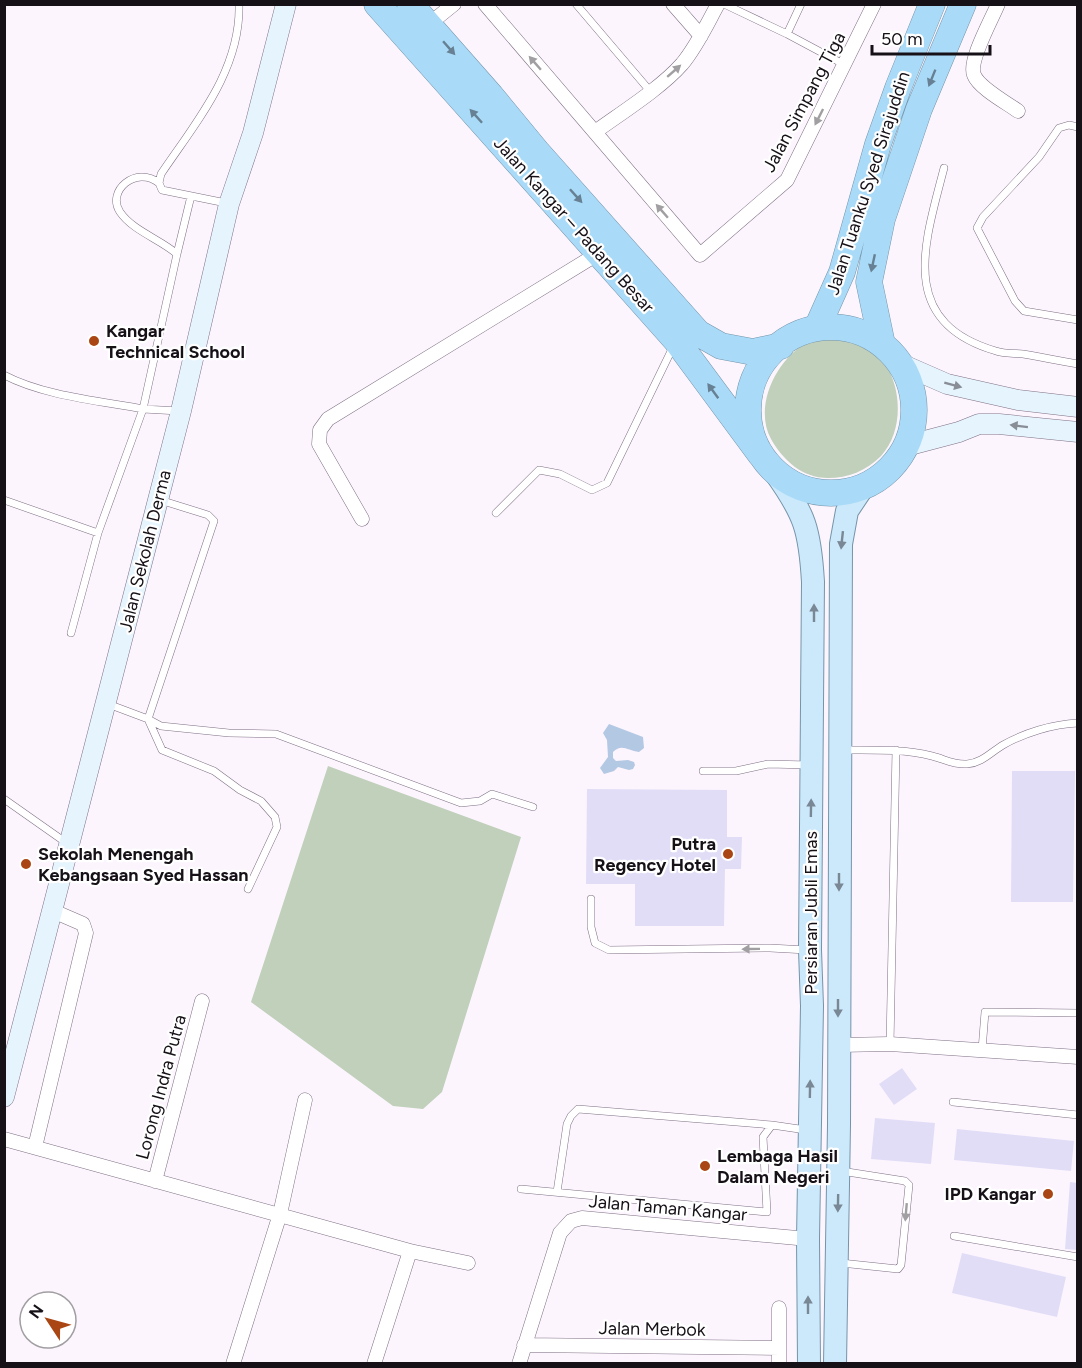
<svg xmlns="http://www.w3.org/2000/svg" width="1082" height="1368" font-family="Figtree,sans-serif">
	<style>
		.green { fill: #c0d0bb }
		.water { fill: #b3c8e2 }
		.building { fill: #e2ddf7 }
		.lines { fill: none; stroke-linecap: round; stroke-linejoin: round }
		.lane-casing { stroke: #7f7084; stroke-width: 8 }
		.street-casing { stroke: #7f7084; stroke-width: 15 }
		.secondary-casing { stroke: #7f7084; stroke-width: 21 }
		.primary-casing { stroke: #7694a9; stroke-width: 24 }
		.highway-casing { stroke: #7694a9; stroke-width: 27 }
		.lane { stroke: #fff; stroke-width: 7 }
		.street { stroke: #fff; stroke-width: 14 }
		.secondary { stroke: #e5f4fd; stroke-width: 20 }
		.primary { stroke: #cbe9fb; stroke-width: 22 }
		.highway { stroke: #a9dbf8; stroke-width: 26 }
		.oneway { fill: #678093 }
		.oneway2 { fill: #a29fa2 }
		.oneway3 { fill: #888d96 }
		.oneway4 { fill: #7a8794 }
		.poi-dot { fill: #aa4613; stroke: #fff; stroke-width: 2 }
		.labels { text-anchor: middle; stroke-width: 4.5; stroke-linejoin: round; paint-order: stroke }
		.street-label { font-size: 18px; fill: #161017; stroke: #fff }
		.poi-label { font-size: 18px; font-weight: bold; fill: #161017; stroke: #fff; text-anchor: start }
	</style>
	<rect width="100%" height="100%" fill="#fcf5fe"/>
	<path class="green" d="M829 336C845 337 860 339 872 349 902 373 907 428 881 456 866 471 848 478 828 478 802 478 783 460 771 439 753 406 777 358 808 342 814 338 822 338 829 336Z
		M328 766 521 837 442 1092 423 1109 393 1106 251 1002Z"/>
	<path class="water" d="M609 724 643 737 644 748 639 752C628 751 622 743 613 752V758L616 761 628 760 634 762 635 765 633 769 629 770 618 767 614 771 604 774 600 768 608 757 607 740 603 733Z"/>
	<path class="building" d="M1012 771H1075L1073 902H1011Z
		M587 789 727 790V837H742L741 869H725L724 926H635V884H586Z
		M902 1068 917 1089 894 1105 879 1084Z
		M875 1118 935 1123 931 1164 871 1159Z
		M957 1129 1074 1141 1071 1171 954 1160Z
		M1070 1182 1078 1183V1250L1065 1249Z
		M962 1253 1066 1277 1057 1317 952 1293Z"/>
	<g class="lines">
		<g class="lane-casing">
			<path id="lane" d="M576 4 650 91
				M724 4 787 34 845 65
				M787 34 801 4
				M1078 127 1069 125 1059 128 1039 157 983 217 977 228 1015 301 1024 311 1078 320
				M944 168C925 242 896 322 996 351 1004 354 1014 353 1023 354 1041 357 1059 361 1078 364
				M226 203 162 190 159 183 161 174C196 122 241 70 239 4
				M177 254 191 196
				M4 375C44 396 100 401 143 409L177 254C160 239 133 231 120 212 106 191 136 165 159 183
				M4 500 98 533 143 409 179 411
				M160 500 208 515 214 521 148 719 161 726 229 733 276 734 461 803 480 801 492 794 533 807
				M496 513 539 470 560 474 592 490 607 483 674 345
				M71 633 98 533
				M108 704 148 719 162 750 214 771 240 790 261 801 275 817 277 827 248 889
				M845 750C874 750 904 749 932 756 945 759 952 765 967 764 982 763 991 752 1003 745 1024 733 1053 724 1078 723
				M703 771H736L768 764 809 765
				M4 799 68 844
				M591 899V927L595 943 609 950 770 948 807 950
				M890 1044 896 750
				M982 1050 985 1012 1078 1013
				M953 1102 1078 1115
				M521 1189 767 1212 763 1137 772 1125 806 1130
				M557 1192 567 1124 571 1116 578 1109 772 1125
				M954 1236 1078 1257
				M841 1263 898 1269 901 1265 909 1185 905 1181 841 1171"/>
		</g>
		<g class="street-casing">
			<path id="street" d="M485 4 700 255 787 180 874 4
				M673 4 701 36
				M998 4C992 19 968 61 974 75 979 88 1007 103 1018 111
				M428 25 454 4
				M595 132C621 113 661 88 682 64 697 46 707 24 718 4
				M362 519 319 444 320 430 328 419 599 253
				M839 1045 890 1044 1078 1057
				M4 1139 410 1251 468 1263
				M35 1147 86 933 83 924 53 911
				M155 1181 202 1001
				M779 1308V1364
				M524 1345 779 1348
				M233 1364 280 1214 305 1100
				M374 1364 410 1251
				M519 1364 560 1233 571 1221 582 1218 808 1239"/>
		</g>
		<g class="secondary-casing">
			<path id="secondary" d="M899 363 947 384 1018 400 1078 407
				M906 446 959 432 979 424H999L1078 432
				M4 1097 181 411 229 204 253 133 286 4"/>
		</g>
		<g class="primary-casing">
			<path id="primary" d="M774 471C805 514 810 530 813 582L810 950 812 1006 808 1239 809 1364
				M835 1364 839 1125 841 544 847 511 863 487"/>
		</g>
		<g class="highway-casing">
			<path id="highway" d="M377 4 676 340 761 455
				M410 4 491 96 538 153 698 333 721 346 753 352 781 346
				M748 410a83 83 0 1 1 166 0a83 83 0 1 1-166 0Z
				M817 328 842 272 878 144 898 88 932 4
				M882 344 869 282 882 219 919 109 963 4"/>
		</g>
		<use href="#lane" class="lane"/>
		<use href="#street" class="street"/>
		<use href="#secondary" class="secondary"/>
		<use href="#primary" class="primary"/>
		<use href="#highway" class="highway"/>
	</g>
	<defs><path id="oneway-solid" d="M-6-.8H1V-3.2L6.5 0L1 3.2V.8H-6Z" transform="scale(1.5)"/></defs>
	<g class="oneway">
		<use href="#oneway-solid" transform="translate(449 48) rotate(49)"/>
		<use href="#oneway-solid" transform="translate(932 78) rotate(112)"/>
		<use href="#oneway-solid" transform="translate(476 116) rotate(-132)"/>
		<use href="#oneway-solid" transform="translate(576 196) rotate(48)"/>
		<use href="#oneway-solid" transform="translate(873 263) rotate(102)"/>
		<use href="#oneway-solid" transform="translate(713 391) rotate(-126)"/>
	</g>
	<g class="oneway2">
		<use href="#oneway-solid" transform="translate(535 63) rotate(-131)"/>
		<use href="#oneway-solid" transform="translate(674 71) rotate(-41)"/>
		<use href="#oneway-solid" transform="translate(819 117) rotate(117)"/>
		<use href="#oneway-solid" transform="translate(662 211) rotate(-131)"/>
		<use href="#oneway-solid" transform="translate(751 949) rotate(179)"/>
		<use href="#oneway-solid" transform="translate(906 1212) rotate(95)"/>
	</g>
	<g class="oneway3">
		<use href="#oneway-solid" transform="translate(953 385) rotate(15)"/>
		<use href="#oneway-solid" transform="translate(1019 426) rotate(-173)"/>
	</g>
	<g class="oneway4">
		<use href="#oneway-solid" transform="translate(842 540) rotate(96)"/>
		<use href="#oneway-solid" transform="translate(814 613) rotate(-90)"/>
		<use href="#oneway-solid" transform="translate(811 808) rotate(-89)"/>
		<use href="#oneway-solid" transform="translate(839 882) rotate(90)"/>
		<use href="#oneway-solid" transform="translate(838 1008) rotate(90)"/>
		<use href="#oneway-solid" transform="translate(810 1089) rotate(-89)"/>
		<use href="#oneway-solid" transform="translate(838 1203) rotate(91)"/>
		<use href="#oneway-solid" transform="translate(808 1305) rotate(-90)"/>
	</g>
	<g class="poi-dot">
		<circle cx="94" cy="341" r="6"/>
		<circle cx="728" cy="854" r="6"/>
		<circle cx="26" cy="864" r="6"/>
		<circle cx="705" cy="1166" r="6"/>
		<circle cx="1048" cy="1194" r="6"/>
	</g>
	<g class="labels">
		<g class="street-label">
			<text transform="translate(804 102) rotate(-62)" y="6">Jalan Simpang Tiga</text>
			<text transform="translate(868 183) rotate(-72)" y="6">Jalan Tuanku Syed Sirajuddin</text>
			<text transform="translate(574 225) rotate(48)" y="6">Jalan Kangar – Padang Besar</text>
			<text transform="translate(145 551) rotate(-76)" y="6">Jalan Sekolah Derma</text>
			<text transform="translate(811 913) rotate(-90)" y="6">Persiaran Jubli Emas</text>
			<text transform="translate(161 1087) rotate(-75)" y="6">Lorong Indra Putra</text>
			<text transform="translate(668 1208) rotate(5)" y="6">Jalan Taman Kangar</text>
			<text transform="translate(652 1329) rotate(1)" y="6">Jalan Merbok</text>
		</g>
		<g class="poi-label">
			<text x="106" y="337">Kangar<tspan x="106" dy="21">Technical School</tspan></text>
			<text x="716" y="850" text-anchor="end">Putra<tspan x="716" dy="21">Regency Hotel</tspan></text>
			<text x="38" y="860">Sekolah Menengah<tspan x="38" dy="21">Kebangsaan Syed Hassan</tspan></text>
			<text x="717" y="1162">Lembaga Hasil<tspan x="717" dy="21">Dalam Negeri</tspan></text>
			<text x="1036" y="1200" text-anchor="end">IPD Kangar</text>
		</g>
	</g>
	<rect width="1082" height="1368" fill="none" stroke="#161017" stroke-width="12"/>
	<g transform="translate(48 1320) rotate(306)"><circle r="28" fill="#ffffff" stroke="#a29fa2" stroke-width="1.5"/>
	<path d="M0-4.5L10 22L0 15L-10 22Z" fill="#aa4613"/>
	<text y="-9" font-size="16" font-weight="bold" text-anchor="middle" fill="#161017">N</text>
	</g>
	<path d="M872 45v9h118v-9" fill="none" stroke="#161017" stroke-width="3"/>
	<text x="881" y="45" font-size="18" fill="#161017" stroke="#ffffff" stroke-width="4.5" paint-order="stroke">50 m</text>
</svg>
